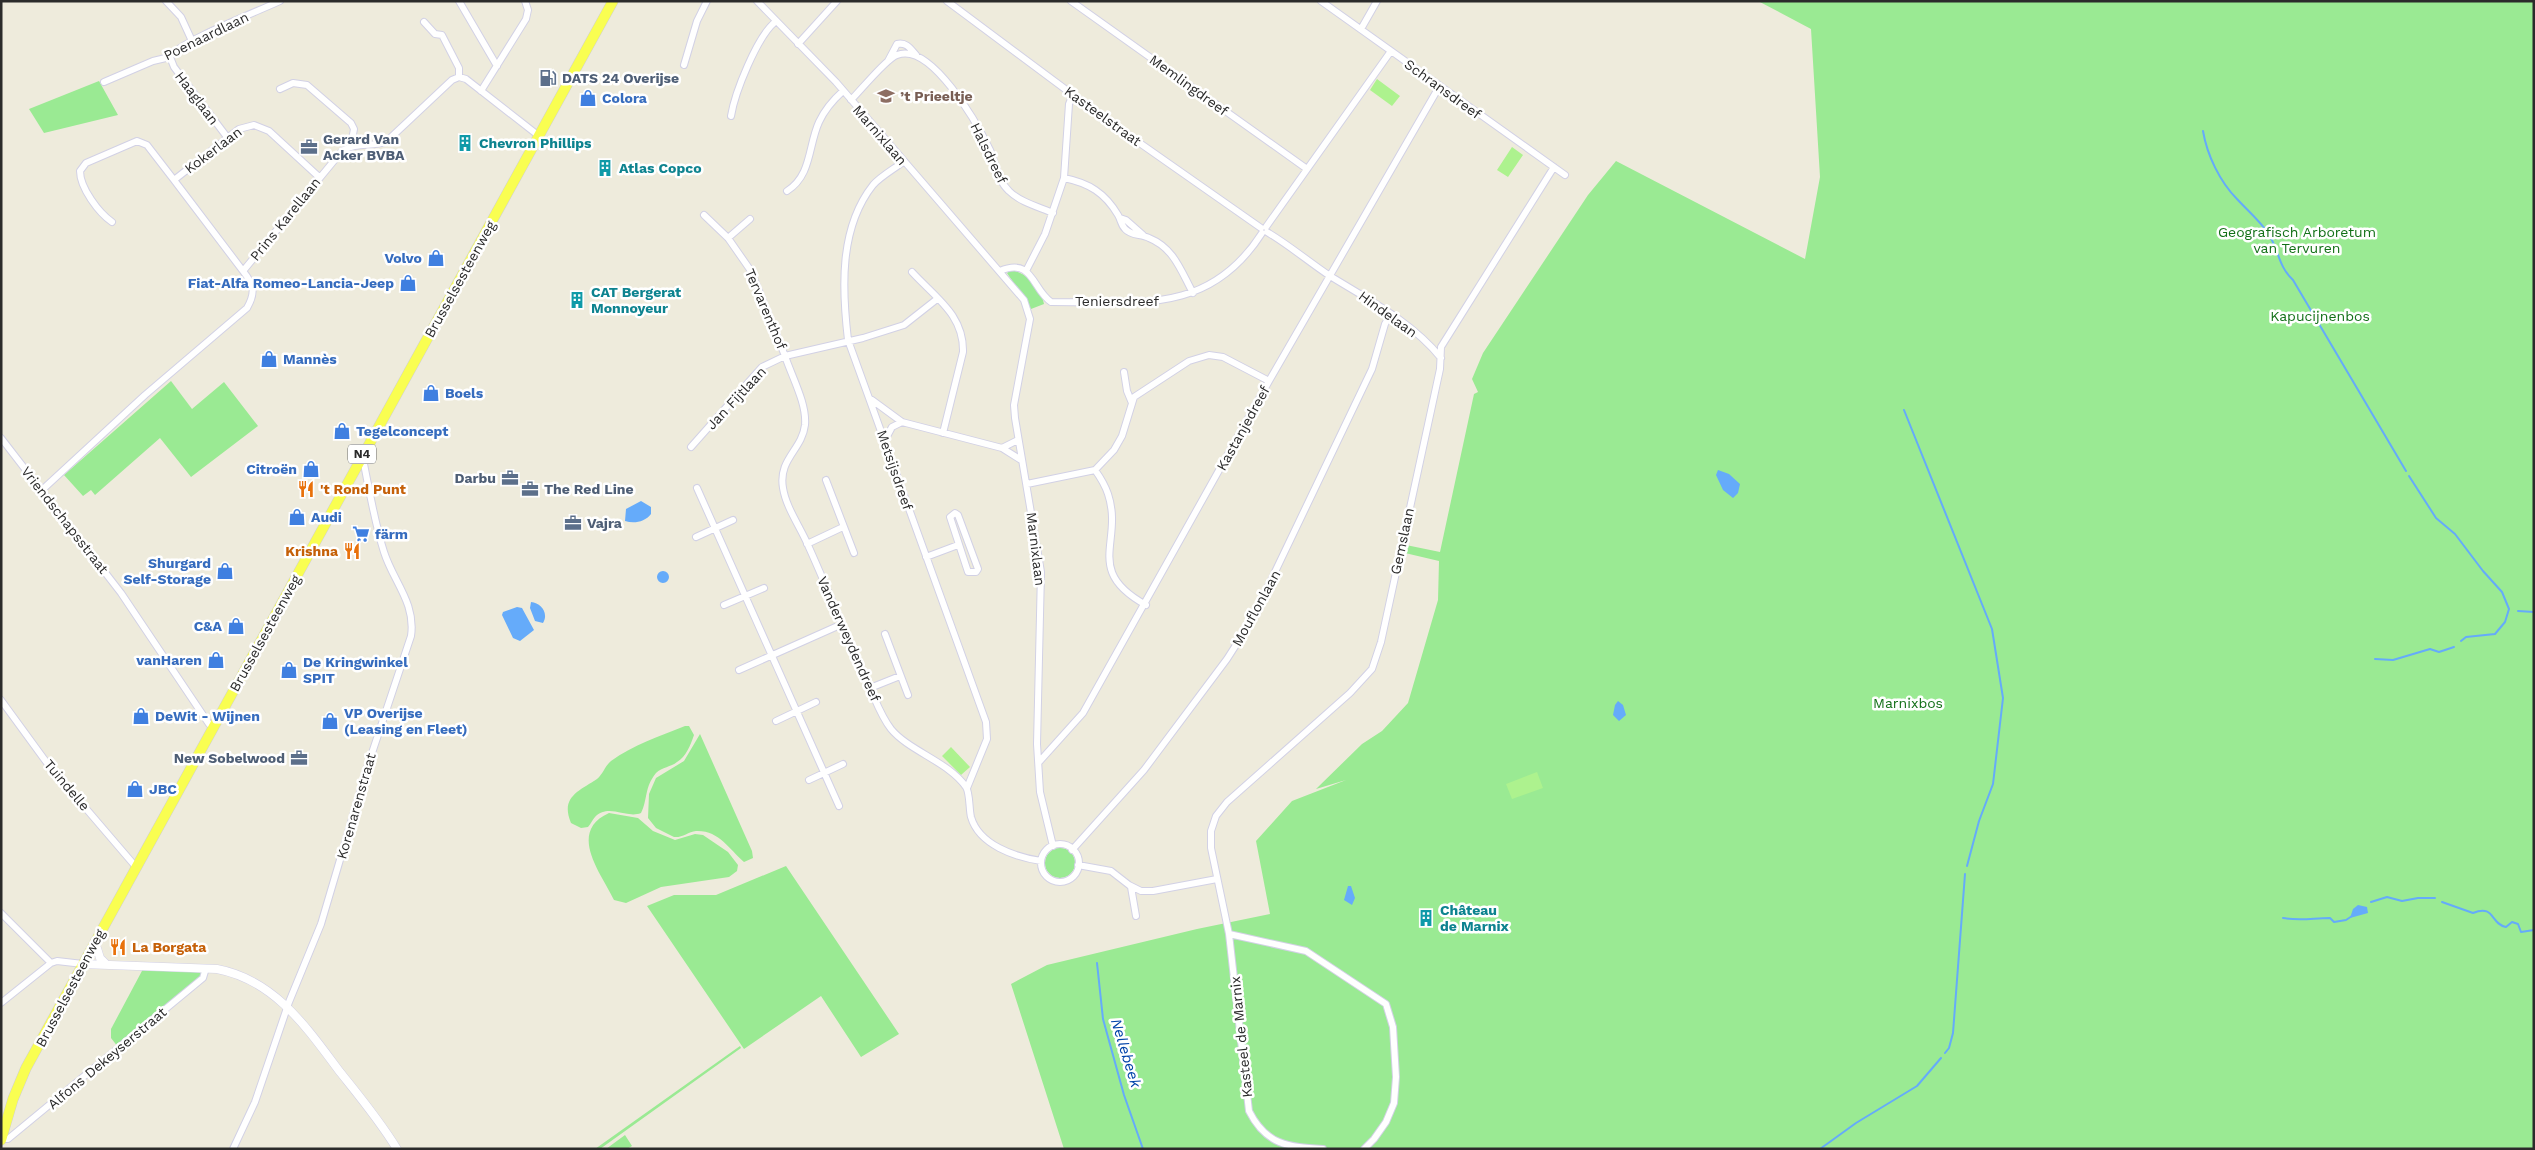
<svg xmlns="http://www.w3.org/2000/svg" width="2535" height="1150" font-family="'Work Sans',sans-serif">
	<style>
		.green { fill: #9aea93 }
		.pitch { fill: #adf28e }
		.water { fill: #65abfa }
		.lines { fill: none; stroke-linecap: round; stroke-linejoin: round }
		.stream { stroke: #65abfa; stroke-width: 2 }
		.minor-casing { stroke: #d2d1e5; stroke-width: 8 }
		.tertiary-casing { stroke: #d2d1e5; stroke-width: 9 }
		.primary-casing { stroke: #d0d0d0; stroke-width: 11 }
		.minor { stroke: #fff; stroke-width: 6 }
		.tertiary { stroke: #fff; stroke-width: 8 }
		.primary { stroke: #f9fe51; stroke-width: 10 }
		.labels { text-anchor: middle; stroke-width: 5; stroke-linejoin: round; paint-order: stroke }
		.shield { fill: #fff; stroke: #6b6b6b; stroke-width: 1 }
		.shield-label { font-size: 12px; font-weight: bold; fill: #2b2b2b }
		.street-label { font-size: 14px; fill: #2b2b2b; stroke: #fff }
		.service-label { font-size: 14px; font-weight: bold; fill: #4e5e75; stroke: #fff; text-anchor: start }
		.education-label { font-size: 14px; font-weight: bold; fill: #785e54; stroke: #fff; text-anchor: start }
		.shop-label { font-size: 14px; font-weight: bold; fill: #366cbe; stroke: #fff; text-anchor: start }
		.culture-label { font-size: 14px; font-weight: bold; fill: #0d838f; stroke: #fff; text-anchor: start }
		.park-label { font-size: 14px; fill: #137018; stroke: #fff }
		.food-label { font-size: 14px; font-weight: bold; fill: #c56008; stroke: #fff; text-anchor: start }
		.water-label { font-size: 15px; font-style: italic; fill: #0143a9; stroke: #fff }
	</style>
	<rect width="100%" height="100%" fill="#eeebdc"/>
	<path class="green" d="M1758 1H2534V1149H1064L1011 984 1047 965 1197 929 1270 914 1256 841 1292 801 1346 780 1316 789 1362 744 1382 731 1408 703 1438 600 1439 561 1405 553 1406 545 1440 552 1474 394 1478 392 1472 379 1483 353 1588 195 1616 161 1805 259 1820 177 1811 29Z
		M99 81 118 115 44 133 29 109Z
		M1011 270C1027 273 1041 288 1044 304L1031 309 1007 273Z
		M171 381 192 409 224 382 258 426 191 477 160 438 95 495 91 490 83 496 64 475Z
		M685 726H689L694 735C691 744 686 757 677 762 671 767 662 767 656 773 644 788 648 799 641 813 626 819 609 803 595 817 592 820 591 824 588 827L581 828 571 823C560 797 579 791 597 779 603 774 605 766 611 761 633 745 660 736 685 726Z
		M700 734 752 851 753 858 744 862C729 849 719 830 696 831 688 832 682 838 674 837L656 828 648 818 649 794 656 778 684 761Z
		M609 813 638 818 653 831 675 840 695 834 703 835 728 852 738 865 737 871 729 877 661 887 626 903 614 900C601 873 567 832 609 813Z
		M1045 863a15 15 0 1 1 30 0a15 15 0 1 1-30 0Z
		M786 866 899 1034 861 1057 821 996 744 1049 647 906 674 895H716Z
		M143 969 201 971V977L118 1047 111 1038V1029Z
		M740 1046 741 1048 600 1149H595Z
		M625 1135 632 1146 627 1149H606Z"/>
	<path class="pitch" d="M1377 79 1400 96 1392 106 1370 90Z
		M1512 147 1523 155 1508 177 1497 170Z
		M951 747 970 767 961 775 942 756Z
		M1537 772 1543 788 1512 799 1506 784Z"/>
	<path class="water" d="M1718 470 1729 474 1740 484 1738 493 1733 498 1723 490 1716 475Z
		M641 501 651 507V514C645 522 634 524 625 521L626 509Z
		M657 577a6 6 0 1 1 12 0a6 6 0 1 1-12 0Z
		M531 602C541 603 549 613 543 623L535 621 530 608Z
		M517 607 522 608 534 630 520 641 513 638 502 615 503 612Z
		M1618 701 1623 705 1626 715 1619 721 1613 715 1615 705Z
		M1348 886H1351L1355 898 1352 905 1344 900Z
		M2358 905 2367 907 2368 913 2350 918 2353 909Z"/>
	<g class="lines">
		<path class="stream" d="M2203 131C2207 155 2220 182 2237 199 2248 211 2259 220 2268 233 2279 250 2278 266 2293 280L2406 471
			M1904 410 1992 629 2003 698 1993 784 1979 821 1967 866
			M2409 476 2436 518 2455 534 2483 571 2502 592 2509 609
			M2518 611 2534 612
			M2461 641 2466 637 2495 634 2505 622 2509 609
			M2375 659 2393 660 2430 649 2439 652 2454 647
			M2371 902 2387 897 2402 901 2418 898H2435
			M2442 902 2473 913C2495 904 2490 924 2506 927L2512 922 2518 924 2521 932 2534 930
			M2283 918C2301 921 2313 918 2330 918L2334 922 2346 920 2352 916
			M1097 963 1103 1019 1124 1095 1143 1149
			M1945 1053 1949 1048 1953 1033 1965 874
			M1820 1149 1856 1123 1917 1086 1941 1058"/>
		<g class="minor-casing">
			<path id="minor" d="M166 1 181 17 192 41
				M459 1 497 66
				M757 1 836 82 1024 300 1030 319 1014 405 1015 418 1041 572 1037 744 1040 792 1053 846
				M947 1 1104 118 1261 228
				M1071 1 1307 169
				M1321 1 1565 175
				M424 22 435 34 442 35 459 68V77
				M1361 29 1377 1
				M798 44 837 1
				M170 57 174 67 227 137
				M888 61 897 44C906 42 910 48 916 55
				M684 65 697 21 707 1
				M459 77 466 79 539 136
				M104 82 153 61 170 57C176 43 261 10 280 1
				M280 89 293 83 307 85 351 123 354 129 351 145
				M481 91 526 19 528 10 525 1
				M851 100C861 90 886 59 897 55 931 41 978 125 990 150 996 164 997 180 1009 191 1020 202 1039 207 1053 213
				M731 116C735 92 757 37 775 22
				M903 162C894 169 881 176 873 185 839 228 842 289 848 340L986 722 987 739 967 788
				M1064 178C1089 183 1105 193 1118 215 1121 220 1121 225 1125 229 1131 236 1141 234 1149 238 1174 248 1181 271 1193 293
				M787 191C812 175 808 146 819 122 825 109 833 100 843 91
				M1120 218 1126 220 1143 235
				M112 222C99 213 80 188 80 171L86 163 137 141 147 145 174 180
				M1266 227 1391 51
				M1267 232C1289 245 1309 262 1330 276 1369 300 1412 322 1441 358
				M728 238 750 219
				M243 271 174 180 239 129 254 125 269 131 319 177
				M1000 271C1033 257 1032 289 1051 302 1136 302 1209 316 1262 233
				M1026 271 1045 234 1064 178 1069 104 1073 94
				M912 272C936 298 964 315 963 352L943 433
				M937 299 904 325 863 338 785 356C792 377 807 404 805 425 802 450 778 459 783 488 786 507 799 525 807 543 828 589 846 636 867 682 875 698 880 715 891 729 909 751 949 762 966 787 970 793 969 809 971 817 979 845 1015 857 1041 861
				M1124 372 1127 391 1132 403
				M872 400 902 422 1002 448 1021 460
				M1 438 121 593 209 724 213 727
				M885 440 892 427 902 422
				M691 447 762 367 785 356 751 271 728 238 704 215
				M1002 448 1018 440
				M1095 470C1100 477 1105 485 1108 494 1124 542 1083 570 1146 605
				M826 480 854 553
				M1027 484 1095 470 1114 450 1122 436 1134 397 1189 361 1209 355 1223 357 1269 381
				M697 488 839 806
				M42 490 145 395 247 308C256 292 254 285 243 271L342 151C356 142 371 147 386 142L452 80 459 77
				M955 513 958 515 978 569 976 572H968L950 517Z
				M696 537 733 520
				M807 544 843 527
				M926 557 958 545
				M724 605 764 588
				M885 634 908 695
				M739 670 840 625
				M870 688 900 676
				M1 700 47 763 136 867
				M776 721 816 702
				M1039 762 1083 713 1269 381 1439 87
				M809 780 843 764
				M1041 863a19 19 0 1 1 38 0a19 19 0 1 1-38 0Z
				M1072 850 1144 770 1227 659 1252 620 1372 369 1385 324 1391 314
				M1078 865 1111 871 1129 885 1141 891H1153L1217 879
				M1131 887 1136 916
				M1 913 51 963 57 961 83 964
				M1229 934 1306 951 1386 1004 1393 1027 1396 1077 1394 1103 1386 1122 1374 1139 1364 1149
				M1 1003 51 963
				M1 1139H8L203 978 206 968
				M233 1149 255 1102 289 1002 321 924 368 765 411 636C416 603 393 581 384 552 375 524 370 494 364 464L359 460
				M1323 1149C1288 1147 1266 1145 1249 1111L1229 934 1211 848V831L1216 816 1227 802 1350 693 1372 669 1381 642 1440 369 1441 347 1554 167"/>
		</g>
		<g class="tertiary-casing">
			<path id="tertiary" d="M95 942 100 958 106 964
				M83 964 217 969C275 980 307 1028 340 1072 360 1097 380 1121 397 1149"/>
		</g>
		<g class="primary-casing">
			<path id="primary" d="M1 1140 13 1099 26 1068 613 1"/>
		</g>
		<use href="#minor" class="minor"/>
		<use href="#tertiary" class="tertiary"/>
		<use href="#primary" class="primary"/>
	</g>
	<defs>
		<g id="fuel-bare" transform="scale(1.35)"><path d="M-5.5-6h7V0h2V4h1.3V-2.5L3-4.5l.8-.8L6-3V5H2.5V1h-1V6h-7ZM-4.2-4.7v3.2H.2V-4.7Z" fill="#5c6f8a" stroke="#fff" stroke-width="2.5" paint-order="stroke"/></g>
		<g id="school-bare" transform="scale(1.35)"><path d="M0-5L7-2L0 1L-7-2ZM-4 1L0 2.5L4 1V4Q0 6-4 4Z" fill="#8d6e63" stroke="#fff" stroke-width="2.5" paint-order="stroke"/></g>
		<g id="shop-bare" transform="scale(1.35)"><path d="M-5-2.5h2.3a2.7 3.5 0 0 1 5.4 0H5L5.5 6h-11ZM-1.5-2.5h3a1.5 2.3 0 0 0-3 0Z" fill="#3f7fe0" stroke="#fff" stroke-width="2.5" paint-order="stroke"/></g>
		<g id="building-bare" transform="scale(1.35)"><path d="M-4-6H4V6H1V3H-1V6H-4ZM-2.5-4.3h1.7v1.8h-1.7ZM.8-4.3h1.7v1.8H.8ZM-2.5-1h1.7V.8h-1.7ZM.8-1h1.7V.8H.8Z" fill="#0f9aa8" stroke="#fff" stroke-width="2.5" paint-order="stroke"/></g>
		<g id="office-bare" transform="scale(1.35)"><path d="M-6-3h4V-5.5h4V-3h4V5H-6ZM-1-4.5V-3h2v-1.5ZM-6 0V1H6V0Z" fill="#5c6f8a" stroke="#fff" stroke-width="2.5" paint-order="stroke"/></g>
		<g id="restaurant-bare" transform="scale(1.35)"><path d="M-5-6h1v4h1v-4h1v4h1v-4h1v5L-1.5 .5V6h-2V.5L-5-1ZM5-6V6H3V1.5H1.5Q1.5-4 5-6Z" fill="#e8710a" stroke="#fff" stroke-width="2.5" paint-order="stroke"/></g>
		<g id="supermarket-bare" transform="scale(1.35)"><path d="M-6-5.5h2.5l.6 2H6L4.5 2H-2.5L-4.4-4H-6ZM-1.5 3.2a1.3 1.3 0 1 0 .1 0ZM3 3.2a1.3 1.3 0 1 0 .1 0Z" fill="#3f7fe0" stroke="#fff" stroke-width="2.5" paint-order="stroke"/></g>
	</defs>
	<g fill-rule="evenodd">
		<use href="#fuel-bare" x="548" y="78"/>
		<use href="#school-bare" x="886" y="96"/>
		<use href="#shop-bare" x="588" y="98"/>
		<use href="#building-bare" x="465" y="143"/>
		<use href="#office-bare" x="309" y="147"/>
		<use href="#building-bare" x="605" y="168"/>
		<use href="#shop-bare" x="436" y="258"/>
		<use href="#shop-bare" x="408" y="283"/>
		<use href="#building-bare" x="577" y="300"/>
		<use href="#shop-bare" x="269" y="359"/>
		<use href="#shop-bare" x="431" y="393"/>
		<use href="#shop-bare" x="342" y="431"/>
		<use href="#shop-bare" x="311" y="469"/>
		<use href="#office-bare" x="510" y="478"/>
		<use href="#restaurant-bare" x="306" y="489"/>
		<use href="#office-bare" x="530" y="489"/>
		<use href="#shop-bare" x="297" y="517"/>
		<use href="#office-bare" x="573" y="523"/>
		<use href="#supermarket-bare" x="361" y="534"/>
		<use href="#restaurant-bare" x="352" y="551"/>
		<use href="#shop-bare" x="225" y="571"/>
		<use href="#shop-bare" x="236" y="626"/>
		<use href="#shop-bare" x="216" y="660"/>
		<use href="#shop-bare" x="289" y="670"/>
		<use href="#shop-bare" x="141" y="716"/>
		<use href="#shop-bare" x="330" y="721"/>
		<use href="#office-bare" x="299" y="758"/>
		<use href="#shop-bare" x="135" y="789"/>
		<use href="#building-bare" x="1426" y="918"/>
		<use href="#restaurant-bare" x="118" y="947"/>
	</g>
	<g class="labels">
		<rect class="shield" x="348" y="444.5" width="28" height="19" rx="4"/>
		<g class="shield-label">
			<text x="362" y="458">N4</text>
		</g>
		<g class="street-label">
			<text transform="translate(206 36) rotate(-26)" y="5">Poenaardlaan</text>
			<text transform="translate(1189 85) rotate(36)" y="5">Memlingdreef</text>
			<text transform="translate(1443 89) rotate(36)" y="5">Schransdreef</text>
			<text transform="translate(197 98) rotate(53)" y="5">Haaglaan</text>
			<text transform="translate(1103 116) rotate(36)" y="5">Kasteelstraat</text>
			<text transform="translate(880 135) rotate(49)" y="5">Marnixlaan</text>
			<text transform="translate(213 150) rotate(-37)" y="5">Kokerlaan</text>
			<text transform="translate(989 153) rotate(64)" y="5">Halsdreef</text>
			<text transform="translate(285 219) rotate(-51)" y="5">Prins Karellaan</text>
			<text transform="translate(460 279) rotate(-61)" y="5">Brusselsesteenweg</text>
			<text x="1117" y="306">Teniersdreef</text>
			<text transform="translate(766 309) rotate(67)" y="5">Tervarenthof</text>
			<text transform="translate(1388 314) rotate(36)" y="5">Hindelaan</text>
			<text transform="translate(736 398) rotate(-47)" y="5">Jan Fijtlaan</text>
			<text transform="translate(1243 428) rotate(-61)" y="5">Kastanjedreef</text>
			<text transform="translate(895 470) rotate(71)" y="5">Metsijsdreef</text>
			<text transform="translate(65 520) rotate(52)" y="5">Vriendschapsstraat</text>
			<text transform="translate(1402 541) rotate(-78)" y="5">Gemslaan</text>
			<text transform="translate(1036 549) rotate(83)" y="5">Marnixlaan</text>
			<text transform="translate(1256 608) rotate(-61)" y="5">Mouflonlaan</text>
			<text transform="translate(265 633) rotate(-61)" y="5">Brusselsesteenweg</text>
			<text transform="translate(849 639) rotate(66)" y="5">Vanderweydendreef</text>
			<text transform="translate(67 785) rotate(50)" y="5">Tuindelle</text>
			<text transform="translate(356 806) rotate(-74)" y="5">Korenarenstraat</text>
			<text transform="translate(70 988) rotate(-62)" y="5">Brusselsesteenweg</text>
			<text transform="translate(1241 1037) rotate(-96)" y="5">Kasteel de Marnix</text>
			<text transform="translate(107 1058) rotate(-40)" y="5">Alfons Dekeyserstraat</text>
		</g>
		<g class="service-label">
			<text x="562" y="83">DATS 24 Overijse</text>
			<text x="323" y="144">Gerard Van<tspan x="323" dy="16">Acker BVBA</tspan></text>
			<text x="496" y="483" text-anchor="end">Darbu</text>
			<text x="544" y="494">The Red Line</text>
			<text x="587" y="528">Vajra</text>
			<text x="285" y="763" text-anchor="end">New Sobelwood</text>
		</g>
		<g class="education-label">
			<text x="900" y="101">’t Prieeltje</text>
		</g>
		<g class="shop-label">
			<text x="602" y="103">Colora</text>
			<text x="422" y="263" text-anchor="end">Volvo</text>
			<text x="394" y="288" text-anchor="end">Fiat-Alfa Romeo-Lancia-Jeep</text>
			<text x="283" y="364">Mannès</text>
			<text x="445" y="398">Boels</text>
			<text x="356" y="436">Tegelconcept</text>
			<text x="297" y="474" text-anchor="end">Citroën</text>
			<text x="311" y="522">Audi</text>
			<text x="375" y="539">färm</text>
			<text x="211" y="568" text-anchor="end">Shurgard<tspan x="211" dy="16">Self-Storage</tspan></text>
			<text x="222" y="631" text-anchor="end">C&amp;A</text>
			<text x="202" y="665" text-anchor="end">vanHaren</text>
			<text x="303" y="667">De Kringwinkel<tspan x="303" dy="16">SPIT</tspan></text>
			<text x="344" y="718">VP Overijse<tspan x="344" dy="16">(Leasing en Fleet)</tspan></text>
			<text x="155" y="721">DeWit - Wijnen</text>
			<text x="149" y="794">JBC</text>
		</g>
		<g class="culture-label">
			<text x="479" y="148">Chevron Phillips</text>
			<text x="619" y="173">Atlas Copco</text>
			<text x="591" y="297">CAT Bergerat<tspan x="591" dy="16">Monnoyeur</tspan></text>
			<text x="1440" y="915">Château<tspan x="1440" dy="16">de Marnix</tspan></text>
		</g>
		<g class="park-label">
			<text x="2297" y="237">Geografisch Arboretum<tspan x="2297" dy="16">van Tervuren</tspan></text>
			<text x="2320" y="321">Kapucijnenbos</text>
			<text x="1908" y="708">Marnixbos</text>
		</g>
		<g class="food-label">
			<text x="320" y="494">'t Rond Punt</text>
			<text x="338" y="556" text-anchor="end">Krishna</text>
			<text x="132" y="952">La Borgata</text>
		</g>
		<g class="water-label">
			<text transform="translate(1126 1053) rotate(73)" y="5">Nellebeek</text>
		</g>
	</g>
	<rect width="2535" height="1150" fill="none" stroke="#2b2b2b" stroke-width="5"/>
</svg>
